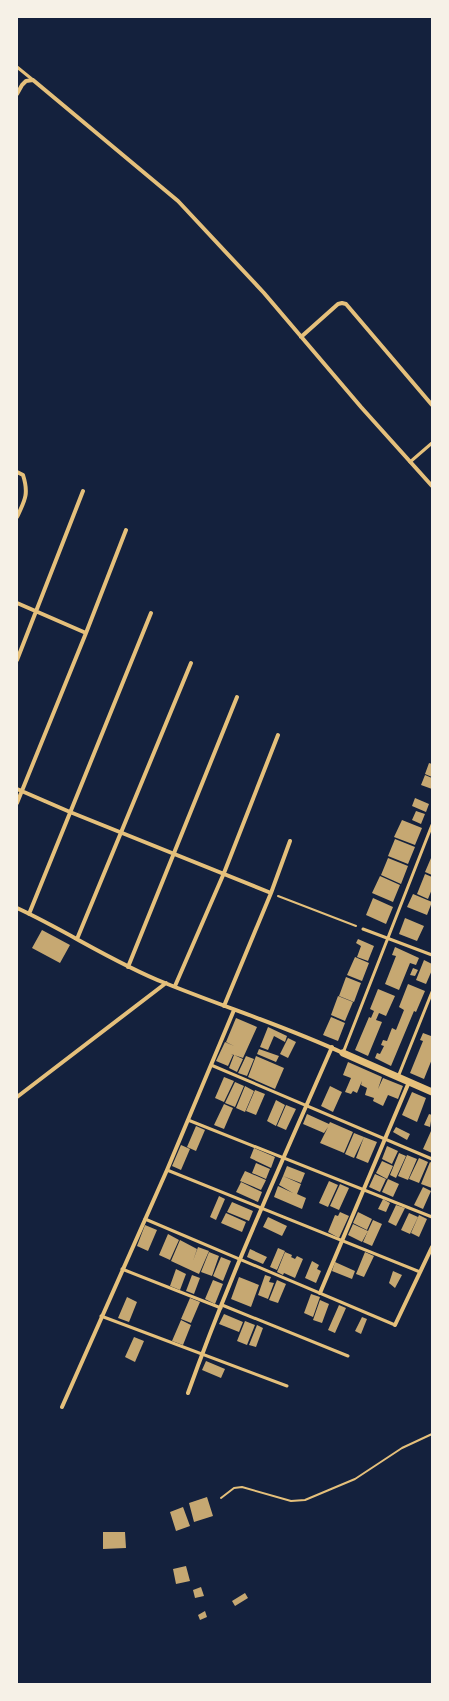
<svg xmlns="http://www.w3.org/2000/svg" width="449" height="1701" font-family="'Playfair Display',serif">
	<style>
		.building { fill: #c6a872 }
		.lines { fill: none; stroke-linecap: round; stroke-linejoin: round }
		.path { stroke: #e5c07b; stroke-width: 2 }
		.service { stroke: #e5c07b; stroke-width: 3 }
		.minor { stroke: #e5c07b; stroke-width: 4 }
		.tertiary { stroke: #e5c07b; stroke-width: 7 }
	</style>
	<rect width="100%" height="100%" fill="#14213d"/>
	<path class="building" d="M429 763 432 764V777L425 774Z
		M425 775 432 778V789L421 785Z
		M415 798 429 804 426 812 412 806Z
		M416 811 425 814 421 824 412 820Z
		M402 820 422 828 415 845 394 837Z
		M395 839 415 847 408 864 388 856Z
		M388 858 408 866 401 884 381 875Z
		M431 858H432V875L425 872Z
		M425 874 432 877V889L428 899 417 894Z
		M380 876 400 885 393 902 372 893Z
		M413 894 432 902 427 915 407 907Z
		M373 898 393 907 386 924 366 915Z
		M405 918 424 926 417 941 399 934Z
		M42 930 70 945 60 963 32 948Z
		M358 939 374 946 368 961 357 957 361 946 356 943Z
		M395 947 419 958 416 965 410 963 399 990 385 984 396 956 392 955Z
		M355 957 369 963 362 981 347 975Z
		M424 960 432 964V970L426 984 416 980Z
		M413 968 418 970 415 976 410 975Z
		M346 977 361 983 354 1002 339 996Z
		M408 984 425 991 416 1012 414 1011 391 1066 375 1058 377 1053 380 1054 384 1046 381 1045 383 1040 387 1041 392 1028 396 1030 404 1010 399 1007Z
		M378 989 395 996 386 1016 379 1013 376 1020 382 1022 368 1056 355 1050 369 1017 371 1018 374 1011 370 1009Z
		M338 996 353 1002 345 1021 331 1015Z
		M331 1017 345 1023 338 1041 323 1035Z
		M236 1018 257 1027 243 1058 231 1054 233 1055 228 1066 216 1061 225 1042 234 1046 226 1042Z
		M268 1027 287 1036 285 1042 274 1036 268 1050 260 1047Z
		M423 1033 431 1036 432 1033V1059L424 1079 410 1073 423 1041 420 1040Z
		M288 1038 296 1042 288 1058 280 1054Z
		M259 1049 279 1056 276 1062 257 1054Z
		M234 1055 243 1059 237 1072 229 1068Z
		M246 1056 254 1059 247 1076 238 1073Z
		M256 1056 284 1068 275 1089 248 1077Z
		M348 1062 382 1077 378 1089 383 1078 403 1086 398 1099 388 1095 383 1106 373 1101 374 1098 365 1095 367 1088 361 1085 362 1081 357 1093 353 1091 351 1094 345 1092 351 1078 343 1075Z
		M224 1077 234 1081 224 1102 215 1098Z
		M235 1082 244 1086 235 1107 225 1103Z
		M245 1086 254 1091 245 1112 236 1108Z
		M330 1086 342 1092 333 1112 321 1106Z
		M255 1090 265 1094 256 1115 246 1111Z
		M412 1092 426 1098 417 1122 402 1115Z
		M276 1100 285 1105 276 1126 267 1121Z
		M224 1104 233 1108 224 1129 214 1125Z
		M286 1105 296 1109 286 1130 277 1126Z
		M307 1114 329 1124 330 1122 353 1132 344 1153 320 1143 328 1127 324 1133 303 1124Z
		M429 1114 432 1115 430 1127 424 1125Z
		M196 1126 205 1130 196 1151 187 1147Z
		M396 1127 410 1134 407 1140 393 1132Z
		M431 1131 432 1132V1153L423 1149Z
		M354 1133 364 1137 354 1158 345 1154Z
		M364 1137 377 1142 368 1163 356 1158Z
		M181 1145 190 1149 181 1170 172 1166Z
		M387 1146 398 1151 392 1164 382 1159Z
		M254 1148 275 1157 271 1168 250 1158Z
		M399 1153 406 1156 396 1178 390 1175Z
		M407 1155 417 1159 408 1180 398 1176Z
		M419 1158 428 1162 419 1183 409 1179Z
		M382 1161 393 1166 387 1179 376 1173Z
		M430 1162 432 1163V1188L421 1184Z
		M256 1163 270 1169 266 1179 252 1173Z
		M287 1166 305 1173 301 1183 283 1176Z
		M245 1171 266 1180 261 1190 240 1181Z
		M375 1174 386 1179 380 1192 369 1187Z
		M283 1176 301 1184 297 1194 306 1198 302 1209 274 1197 278 1186 293 1193 279 1185Z
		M388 1179 399 1184 393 1197 382 1192Z
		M329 1181 338 1185 328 1207 319 1203Z
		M241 1182 262 1192 258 1202 236 1192Z
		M340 1184 349 1188 339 1210 330 1206Z
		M423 1187 431 1191 423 1209 414 1205Z
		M219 1196 225 1199 216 1220 210 1217Z
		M383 1199 390 1203 386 1212 378 1209Z
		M232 1202 253 1211 249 1221 227 1212Z
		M396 1205 405 1208 396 1226 388 1222Z
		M340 1212 349 1216 339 1238 328 1232 335 1215 338 1216Z
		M358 1212 372 1219 367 1230 353 1223Z
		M226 1213 246 1222 242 1232 221 1223Z
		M409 1213 418 1217 410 1234 401 1230Z
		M419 1215 427 1219 419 1237 411 1233Z
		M268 1217 287 1226 282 1236 263 1227Z
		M373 1220 382 1224 372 1246 363 1242Z
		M353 1224 368 1231 362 1242 348 1235Z
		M145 1225 157 1230 148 1251 137 1246Z
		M168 1234 179 1240 170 1260 159 1255Z
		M180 1240 197 1249 193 1261 198 1247 209 1251 199 1274 171 1261Z
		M278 1248 285 1251 277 1270 270 1267Z
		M250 1249 267 1257 263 1264 247 1257Z
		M209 1252 219 1256 212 1276 201 1272Z
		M285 1252 292 1255 288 1265 291 1257 295 1259 297 1256 303 1259 295 1278 284 1273 283 1275 277 1272Z
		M365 1252 374 1256 364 1277 356 1274Z
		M221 1257 231 1261 223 1281 213 1276Z
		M312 1261 319 1265 317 1269 321 1271 316 1283 305 1278Z
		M335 1262 355 1271 352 1279 332 1271Z
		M176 1269 186 1274 180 1290 170 1286Z
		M393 1271 402 1275 395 1288 389 1283Z
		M192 1275 200 1278 194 1294 186 1291Z
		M265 1275 271 1277 269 1282 274 1283 268 1299 258 1295Z
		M239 1277 259 1285 255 1296 247 1293 255 1296 251 1307 231 1299Z
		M213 1280 223 1284 215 1304 205 1299Z
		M277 1280 286 1284 278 1303 269 1300Z
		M311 1294 320 1297 313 1317 304 1313Z
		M127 1297 137 1302 129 1322 118 1318Z
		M190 1298 200 1302 191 1323 181 1319Z
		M320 1300 329 1304 322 1323 313 1320Z
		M339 1305 346 1308 335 1333 328 1330Z
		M224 1314 243 1322 239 1332 219 1324Z
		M362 1317 367 1319 361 1334 355 1331Z
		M181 1320 191 1325 183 1345 172 1341Z
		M245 1321 255 1325 247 1345 237 1341Z
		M257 1325 263 1328 256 1347 249 1345Z
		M134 1337 144 1341 135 1362 125 1357Z
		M206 1361 225 1369 221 1378 202 1370Z
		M207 1497 213 1516 194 1522 189 1503Z
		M183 1507 190 1526 176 1531 170 1512Z
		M103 1532H125L126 1548 103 1549Z
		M186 1566 190 1581 176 1584 173 1569Z
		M201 1587 204 1596 195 1598 193 1590Z
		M245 1593 248 1598 235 1606 232 1601Z
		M205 1611 207 1617 200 1620 198 1615Z"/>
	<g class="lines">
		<path class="path" d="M278 896 356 926
			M221 1498 234 1488 242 1487 291 1501 305 1500 355 1479 402 1448 432 1434"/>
		<path class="service" d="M17 67 33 80
			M410 462 432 443
			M363 929 432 955
			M343 1053 432 825
			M211 1065 432 1159
			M398 1077 432 992
			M188 1120 432 1217
			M167 1170 420 1272
			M145 1219 395 1325
			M122 1269 221 1308
			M222 1305 348 1356
			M101 1316 287 1386"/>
		<path class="minor" d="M17 94 22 85 26 81 33 80 178 201 264 293 361 407 432 486
			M301 337 338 304 342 303 346 304 432 405
			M17 472 23 475C29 494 25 500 17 517
			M17 603 86 633
			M17 660 83 491
			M17 789 70 812 271 893
			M17 803 86 633 126 530
			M17 908C67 931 114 963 165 983 224 1007 285 1026 343 1053
			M29 914 151 613
			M77 939 191 663
			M128 967 237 697
			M175 986 224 873 278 735
			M224 1006 271 893 290 841
			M17 1097 166 983
			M320 1293 409 1082
			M395 1325 432 1247
			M188 1393C230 1275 282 1162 332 1047
			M62 1407 167 1170 234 1010"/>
		<path class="tertiary" d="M343 1053 432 1092"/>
	</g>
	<rect width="449" height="1701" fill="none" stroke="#f6f1e7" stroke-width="36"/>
</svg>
